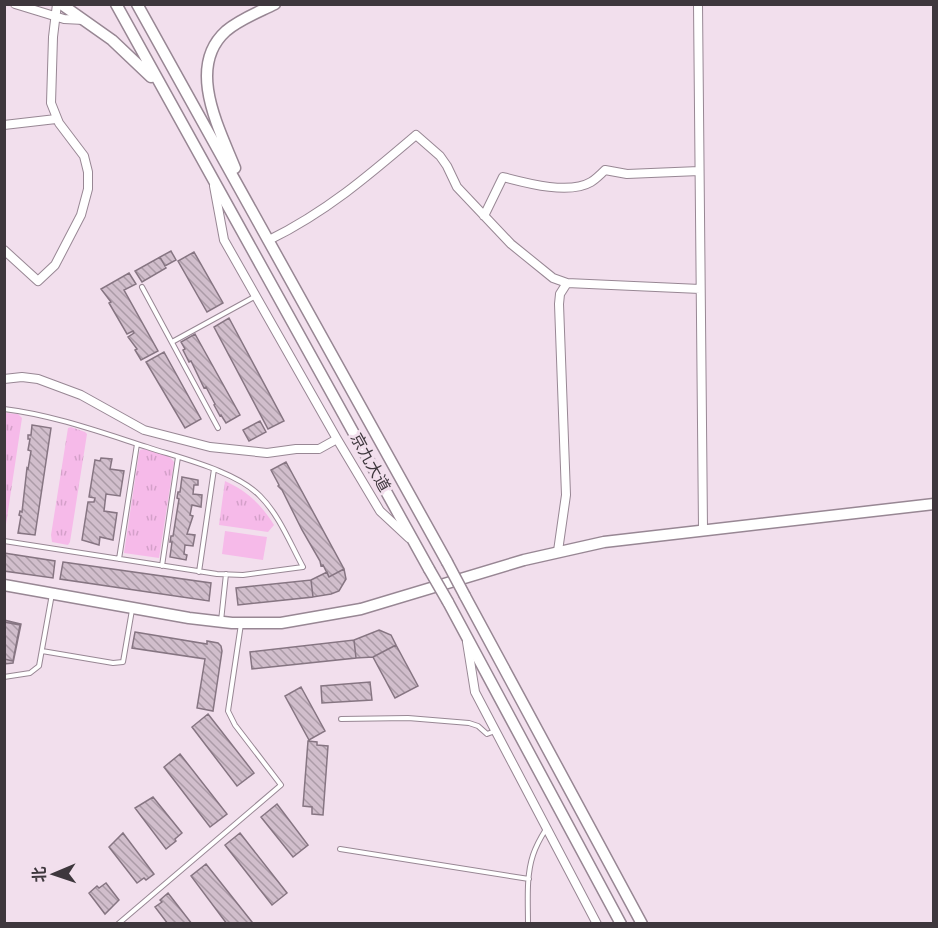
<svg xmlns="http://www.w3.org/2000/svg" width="938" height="928" font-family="Arial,'Noto Sans SC',sans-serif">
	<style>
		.grass { fill: url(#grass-tufts) }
		.pitch { fill: #f6bae9 }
		.building { fill: url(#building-back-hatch); stroke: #867582; stroke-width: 1.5 }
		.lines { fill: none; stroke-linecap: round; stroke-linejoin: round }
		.service-casing { stroke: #988794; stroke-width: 6 }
		.minor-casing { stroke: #988794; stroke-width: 10 }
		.tertiary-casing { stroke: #988794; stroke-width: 13 }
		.service { stroke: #fff; stroke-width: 4 }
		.minor { stroke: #fff; stroke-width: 8 }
		.tertiary { stroke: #fff; stroke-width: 10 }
		.tertiary-bridge-casing { stroke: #988794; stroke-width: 13; stroke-linecap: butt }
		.tertiary-bridge { stroke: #fff; stroke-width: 10 }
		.labels { text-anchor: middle; stroke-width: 6; stroke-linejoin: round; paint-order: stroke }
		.street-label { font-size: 16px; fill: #3e373d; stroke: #f2dfed }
	</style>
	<defs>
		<pattern id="grass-tufts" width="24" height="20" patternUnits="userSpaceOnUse" patternTransform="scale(1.5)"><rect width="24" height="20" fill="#f6bae9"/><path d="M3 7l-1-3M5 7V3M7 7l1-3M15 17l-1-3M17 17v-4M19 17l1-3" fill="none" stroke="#d4a0c9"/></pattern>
		<pattern id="building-back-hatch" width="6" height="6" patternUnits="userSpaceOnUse" patternTransform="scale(1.5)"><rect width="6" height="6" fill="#d1becc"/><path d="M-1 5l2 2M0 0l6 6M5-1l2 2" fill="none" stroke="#ab9ba7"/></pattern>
	</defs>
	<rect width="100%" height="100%" fill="#f2dfed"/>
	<path class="grass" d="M5 413 18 414 22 418 5 531Z
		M71 427 85 432 87 434 70 542 68 545 52 542 51 535 68 428Z
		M144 449C154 452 169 453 174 462L159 558 124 553 139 453 140 450Z
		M225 481C247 491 261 504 274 525L268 532 219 525Z"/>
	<path class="pitch" d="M225 531 267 537 263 560 222 554Z"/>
	<path class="building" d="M171 251 176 260 165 266 160 257Z
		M194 252 223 303 207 312 178 261Z
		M160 257 166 268 142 282 135 271Z
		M129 273 136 284 124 290 158 351 141 360 135 350 137 349 128 337 134 333 133 331 127 334 109 303 111 302 101 289Z
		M229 318 284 421 268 429 214 327Z
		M195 334 240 415 226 423 221 415 220 416 214 405 215 404 206 387 204 388 191 361 189 362 183 350 185 349 181 342Z
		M164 352 201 419 185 428 146 362Z
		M260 421 266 432 249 441 243 430Z
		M32 425 51 428 35 535 18 533 21 516 19 515 20 511 22 512 27 468 28 469 31 451 28 450 30 439H28V435H31Z
		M101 458 112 459 110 469 124 471 120 496 106 494 104 511 117 513 113 540 100 537 99 545 82 540 88 502H94L95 498 89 497 95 460 100 461Z
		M286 462 344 569 329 577 323 565 321 566 320 561 302 530 282 490 278 486 279 485 271 470Z
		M182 477 198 480V485H194L193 494 202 495 201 507 192 505 190 515 193 516 187 534 195 535 193 546 185 545 184 554 187 555 186 560 170 557 172 542H170L171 536H173L179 499 177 498 178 492H180Z
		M4 553 55 561 53 578 4 571Z
		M63 562 211 583 209 601 60 579Z
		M344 569 346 579 339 591 331 594 313 597 311 580 327 572 329 577Z
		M311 580 313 597 238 605 236 588Z
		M4 620 21 624 13 663 4 664Z
		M4 622 20 625 13 661 4 659Z
		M379 630 391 635 396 645 373 657 356 658 354 640Z
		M135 632 207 644V641L218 643 221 646 222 651 213 711 197 708 205 659 132 648Z
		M354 640 356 658 252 669 250 652Z
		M396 645 418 686 395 698 373 657Z
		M370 682 372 700 322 703 321 686Z
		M301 687 325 731 309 740 285 696Z
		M208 714 254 773 237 786 192 727Z
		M308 741 317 742V745L328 746 323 815 312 814V807L303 806Z
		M180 754 227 814 210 827 164 767Z
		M153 797 182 833 175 839 176 841 166 849 135 808Z
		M277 804 308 845 293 857 261 817Z
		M123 833 154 874 146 880 144 878 137 883 109 847Z
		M240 833 287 893 272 905 225 845Z
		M206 864 252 922 250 924H227L191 876Z
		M106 883 119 900 105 914 89 893 97 886 99 888Z
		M168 893 192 924H168L155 907 162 902 160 900Z"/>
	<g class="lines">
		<g class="service-casing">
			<path id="service" d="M142 287 218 428
				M172 342 256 296
				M4 409C53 415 100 432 147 447 180 458 236 471 260 496 279 515 290 543 303 567L243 575 217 574 4 541
				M119 559 137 444
				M162 566 178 457
				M199 572 214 469
				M221 621 226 574
				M42 651 113 663 123 662 132 610
				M4 677 30 673 39 666 52 594
				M341 719 408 718 469 723 478 726 487 734 495 731
				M340 849 529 879
				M118 924 281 785 235 725 228 711 241 624
				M528 924C528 901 526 876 533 855 536 846 541 837 546 829"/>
		</g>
		<g class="minor-casing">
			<path id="minor" d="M15 4 64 19 84 20
				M698 4 703 529
				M4 125 56 119
				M214 186 224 240 337 439 380 511 409 538
				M484 216 503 177C526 183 569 195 591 182 596 179 601 174 605 170L627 174 699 171
				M269 240C326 212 368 176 416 135L440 156 447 166 457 187 511 244 553 278 567 283
				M4 250 38 281 55 265 81 215 88 189V172L84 156 59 123 51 103 53 37 57 4
				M4 379 22 377 38 379 81 395 144 430 210 447 267 453 296 449H319L337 439
				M558 551 566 495 559 304 560 294 567 283 700 289
				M467 642 475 692 597 924"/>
		</g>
		<g class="tertiary-casing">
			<path id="tertiary" d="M61 4 112 40 151 77
				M116 4 429 569
				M137 4 447 562
				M235 168C219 128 186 67 226 31 240 19 259 12 275 4
				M4 585 189 618 232 623H281L361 609 524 560 604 542 934 504
				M465 596 642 924
				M448 602 621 924"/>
		</g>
		<use href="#service" class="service"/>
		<use href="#minor" class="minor"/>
		<use href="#tertiary" class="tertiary"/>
		<g class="tertiary-bridge-casing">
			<path id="tertiary-bridge" d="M447 562 465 596
				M429 569 448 602"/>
		</g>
		<use href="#tertiary-bridge" class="tertiary-bridge"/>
	</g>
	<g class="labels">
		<g class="street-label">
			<text transform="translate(371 462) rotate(61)" y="6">京九大道</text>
		</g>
	</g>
	<rect width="938" height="928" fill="none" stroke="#3e373d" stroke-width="12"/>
	<g transform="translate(54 874) rotate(268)" stroke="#f2dfed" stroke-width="4.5" paint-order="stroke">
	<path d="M0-4.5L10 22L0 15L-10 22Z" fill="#3e373d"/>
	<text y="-9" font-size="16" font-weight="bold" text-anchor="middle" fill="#3e373d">北</text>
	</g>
</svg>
